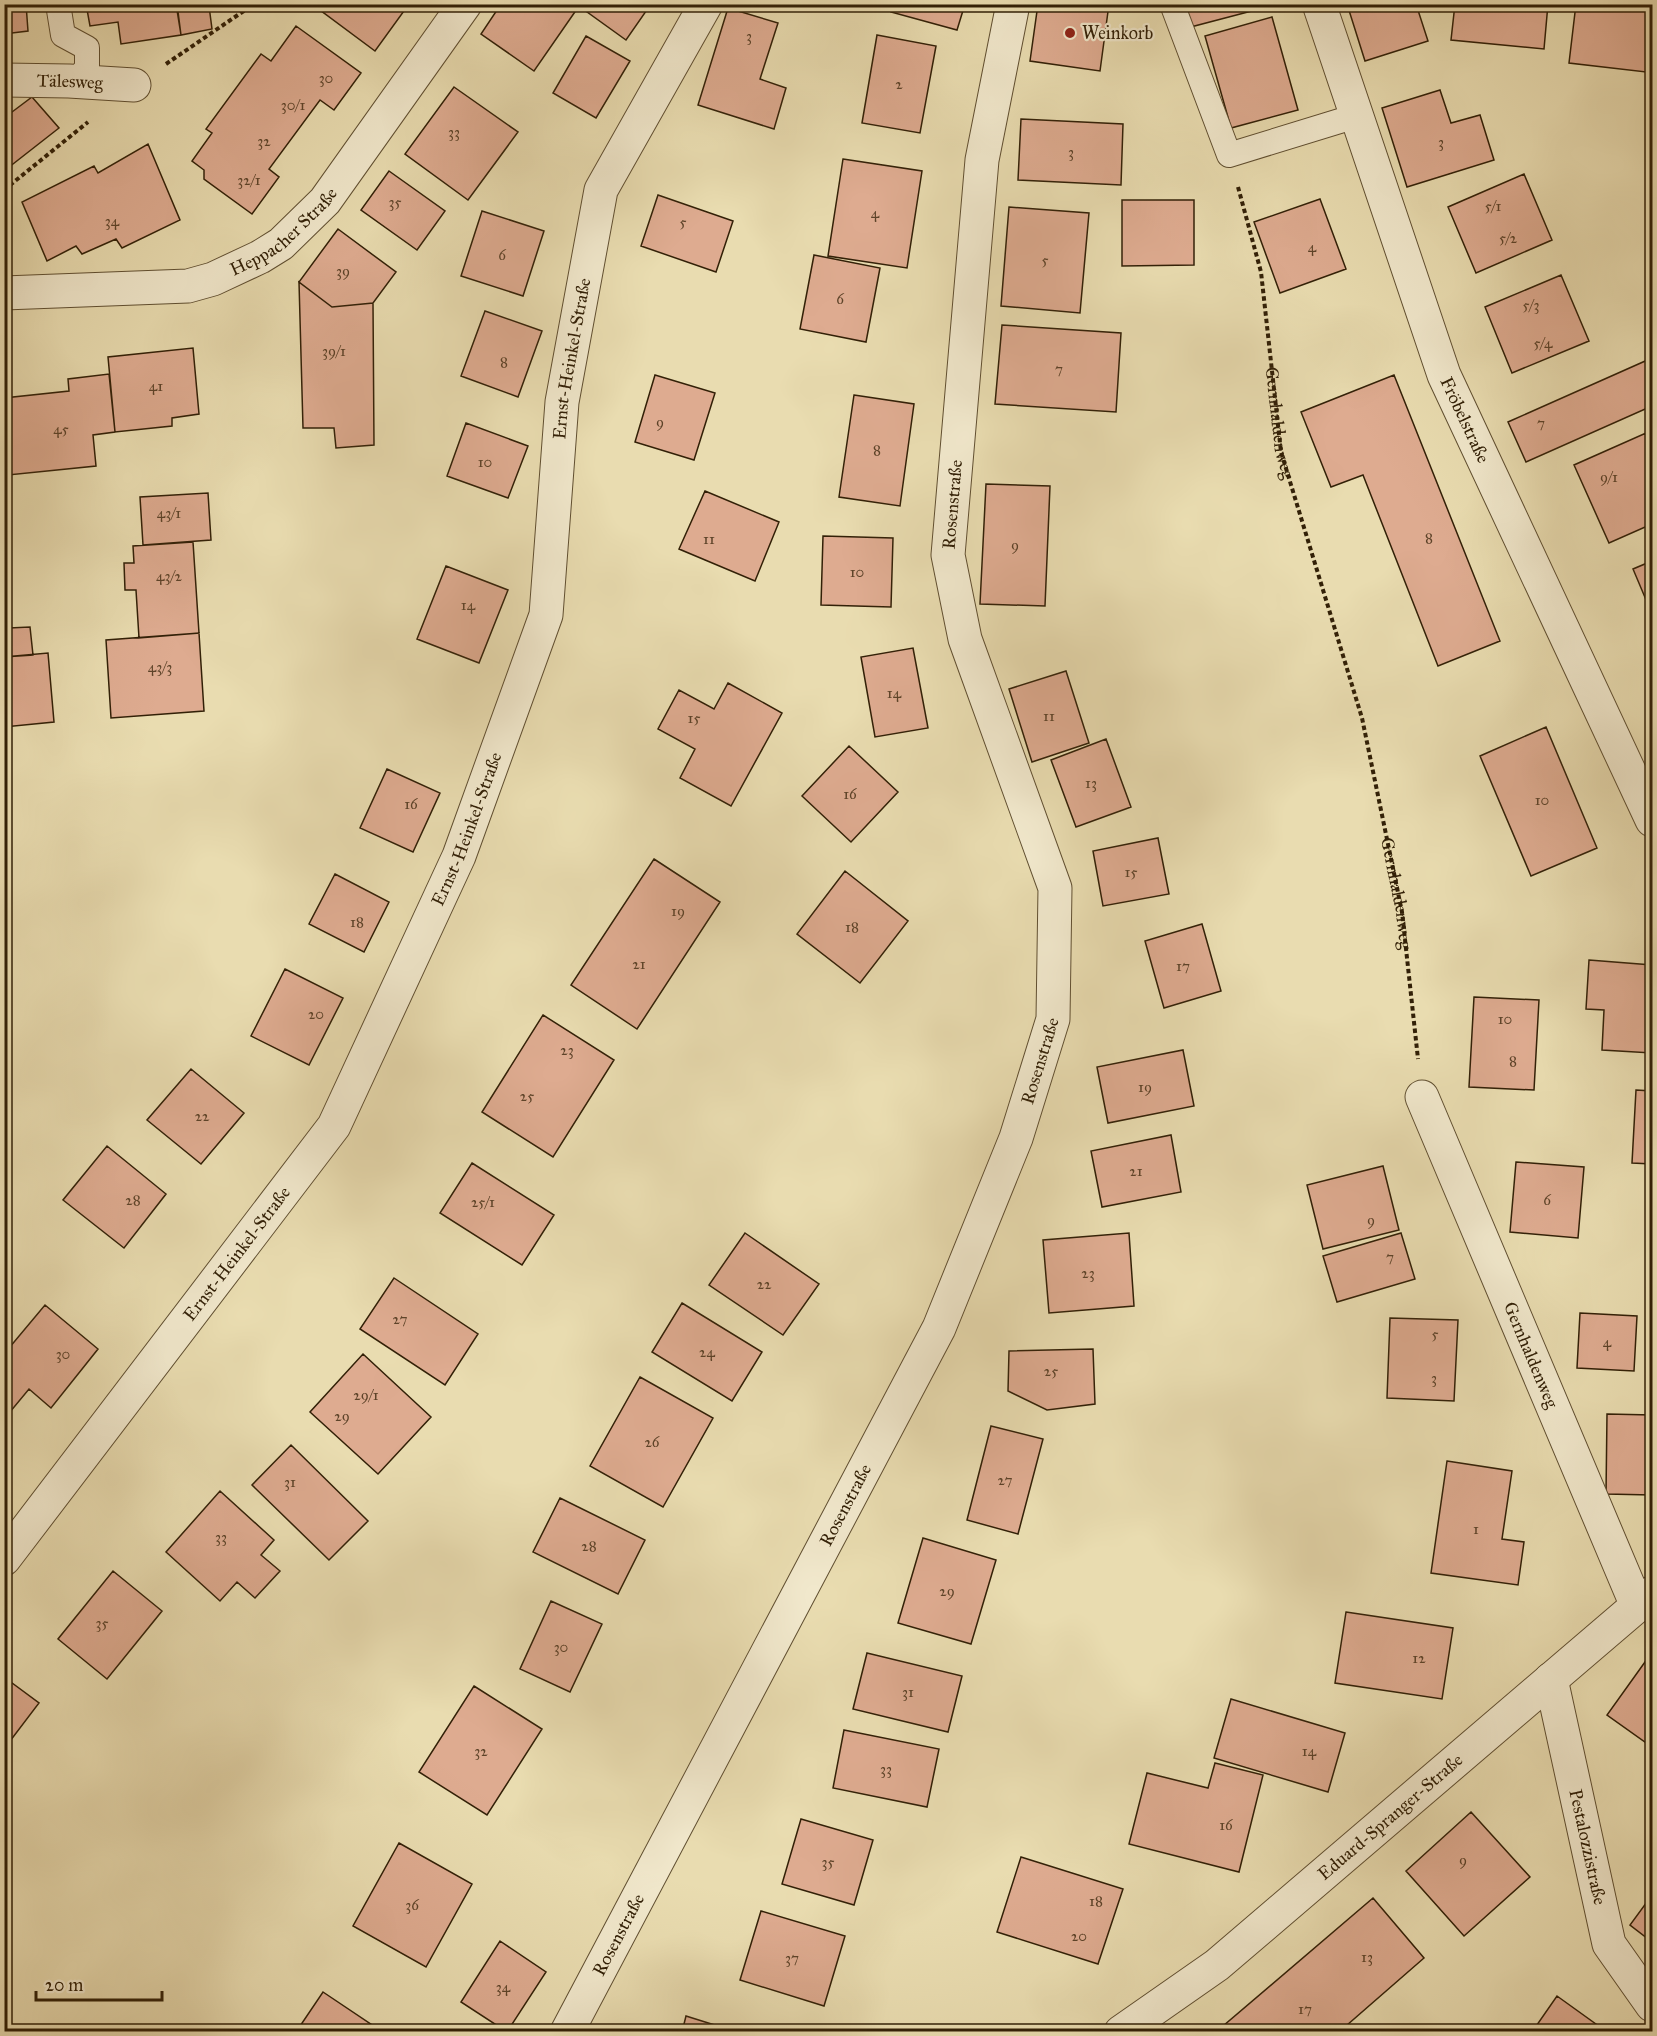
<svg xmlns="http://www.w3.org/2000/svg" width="1657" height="2036" font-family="'IM FELL Great Primer',serif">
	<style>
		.building { fill: #deab90; stroke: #322007; stroke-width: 1.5 }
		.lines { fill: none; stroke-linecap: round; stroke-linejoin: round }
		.service-casing { stroke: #604f31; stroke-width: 26 }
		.minor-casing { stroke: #604f31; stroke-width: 35 }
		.tertiary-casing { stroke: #604f31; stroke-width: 35 }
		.path { stroke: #322007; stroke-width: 4; stroke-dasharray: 4.5 3; stroke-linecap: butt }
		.service { stroke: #f1e8cc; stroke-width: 24 }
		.minor { stroke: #f1e8cc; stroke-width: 33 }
		.tertiary { stroke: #f1e8cc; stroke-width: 33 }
		.poi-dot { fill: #8f2418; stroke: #f1e8cc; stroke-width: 2 }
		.labels { text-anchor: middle; stroke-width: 4.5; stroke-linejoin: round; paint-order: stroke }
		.number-label { font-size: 15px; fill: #5d4329 }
		.poi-label { font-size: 18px; fill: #322007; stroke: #f1e8cc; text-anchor: start }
		.street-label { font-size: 18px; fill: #322007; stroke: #f1e8cc }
	</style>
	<rect width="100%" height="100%" fill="#e9dcb0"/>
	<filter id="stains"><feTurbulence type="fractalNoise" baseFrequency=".00333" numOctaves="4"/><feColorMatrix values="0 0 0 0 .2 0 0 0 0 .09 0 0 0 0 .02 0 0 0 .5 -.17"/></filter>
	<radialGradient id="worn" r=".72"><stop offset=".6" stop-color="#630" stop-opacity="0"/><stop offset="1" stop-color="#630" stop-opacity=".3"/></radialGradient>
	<path class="building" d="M4 4H26L28 31 4 34Z
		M86 4H176L181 35 121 44 118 22 90 26Z
		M177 4H223L209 6 212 29 181 35Z
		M325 4H409L375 51 320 10Z
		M501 4H577L579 6 534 71 481 34Z
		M576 4H651L626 40Z
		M893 4H965L957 30 891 12Z
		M1038 4H1109L1100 71 1030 61Z
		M1177 4H1266L1267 7 1183 29Z
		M1347 4H1416L1428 41 1365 61Z
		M1455 4H1548L1544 49 1451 40Z
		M1576 4H1652L1646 72 1569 63Z
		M728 8 778 23 760 79 786 88 774 129 698 105Z
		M1272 17 1298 110 1231 128 1205 36Z
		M296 26 361 73 334 110 320 100 269 169 279 177 252 214 204 179V170L192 161 212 133 206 129 261 54 271 61Z
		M877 35 936 46 920 133 862 123Z
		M586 36 630 61 596 118 553 93Z
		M454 87 518 132 468 200 405 154Z
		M1440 90 1451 123 1480 115 1494 160 1407 187 1382 108Z
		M32 97 59 128 4 171V118Z
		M1021 119 1123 124 1121 185 1018 180Z
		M148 144 180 220 122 248 116 239 82 254 76 246 47 261 22 202 94 166 98 173Z
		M843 159 922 171 907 268 828 256Z
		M389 171 445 211 417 250 361 210Z
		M1524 174 1552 240 1476 273 1448 207Z
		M658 195 733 221 716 272 641 246Z
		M1320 199 1346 269 1280 293 1254 222Z
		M1122 200H1194V265L1122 266Z
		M1009 207 1089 213 1080 313 1001 306Z
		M482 211 544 231 523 296 461 276Z
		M338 229 396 272 373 303 332 307 299 282Z
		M814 255 880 268 866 342 800 329Z
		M1561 275 1589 341 1512 373 1485 307Z
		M299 282 332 307 373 303 374 445 336 448 334 428H303Z
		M485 311 542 331 518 397 461 376Z
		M1002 325 1121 333 1116 412 995 404Z
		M193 348 199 414 172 418V426L115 432 108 357Z
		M1652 358V406L1526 462 1508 422Z
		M109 374 115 432 93 435 96 466 8 475 4 438V398L69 391 68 379Z
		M655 375 715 393 694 460 635 442Z
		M1394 375 1500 641 1438 666 1363 475 1331 487 1301 412Z
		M854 395 914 404 900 506 839 497Z
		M466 423 528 446 508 498 447 476Z
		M1646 433 1652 448V524L1609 543 1574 465Z
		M986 484 1050 486 1045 606 980 604Z
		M705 491 779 522 755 581 679 549Z
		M208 493 211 540 143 545 140 497Z
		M823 536 893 538 891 607 821 605Z
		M193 542 199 633 139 638 136 590H125L124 563H134L133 546Z
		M1652 561V614L1633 569Z
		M446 566 508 590 479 663 417 639Z
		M4 579 9 628 30 627 33 655 4 657Z
		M199 633 204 711 111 718 106 640Z
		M913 648 928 728 875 737 861 657Z
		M48 653 54 722 4 727V657Z
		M1066 671 1089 743 1032 762 1009 689Z
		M728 683 782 713 731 806 680 778 695 749 658 729 679 690 714 709Z
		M1546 727 1597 848 1531 876 1480 756Z
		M1106 739 1131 807 1076 827 1051 760Z
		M849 746 898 792 851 842 802 796Z
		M387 769 440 793 413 852 360 828Z
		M1158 838 1169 894 1103 906 1093 851Z
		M654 859 720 902 637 1029 571 985Z
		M845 871 908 921 860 983 797 934Z
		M335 874 389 902 364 952 309 924Z
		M1202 924 1221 991 1164 1008 1145 941Z
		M1589 960 1652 965V1053L1602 1050 1604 1010 1586 1009Z
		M285 969 343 998 309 1065 251 1036Z
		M1474 997 1539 1000 1534 1090 1469 1087Z
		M543 1015 614 1060 553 1157 482 1112Z
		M1183 1050 1194 1106 1108 1123 1097 1067Z
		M191 1069 244 1113 201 1164 147 1120Z
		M1636 1090 1652 1091V1164L1632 1163Z
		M1171 1135 1181 1192 1102 1207 1091 1151Z
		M107 1146 166 1194 124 1248 63 1200Z
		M1516 1162 1584 1167 1578 1238 1510 1232Z
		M472 1163 554 1215 522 1265 440 1213Z
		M1383 1166 1399 1230 1323 1249 1307 1185Z
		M745 1233 819 1284 783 1335 709 1285Z
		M1129 1233 1134 1306 1049 1313 1043 1240Z
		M1401 1233 1415 1279 1337 1302 1323 1256Z
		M394 1278 478 1334 445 1385 360 1329Z
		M682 1303 762 1352 732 1401 652 1352Z
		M45 1305 98 1349 51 1408 29 1389 10 1412 4 1407V1354Z
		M1580 1313 1637 1316 1634 1371 1577 1368Z
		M1390 1318 1458 1320 1454 1401 1387 1398Z
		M1093 1349 1095 1404 1047 1410 1008 1391 1009 1351Z
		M363 1354 431 1417 378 1474 310 1412Z
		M640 1377 713 1418 663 1507 590 1466Z
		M1607 1414 1652 1415V1495L1606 1494Z
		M991 1426 1043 1439 1018 1534 967 1520Z
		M291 1445 368 1521 329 1560 252 1485Z
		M1447 1461 1512 1471 1502 1539 1524 1542 1518 1585 1431 1573Z
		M220 1491 274 1540 261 1555 280 1571 255 1598 237 1582 220 1601 166 1552Z
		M560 1498 645 1540 618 1594 533 1552Z
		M923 1538 996 1560 971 1644 898 1623Z
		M113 1571 162 1611 107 1679 58 1639Z
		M551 1601 602 1624 570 1692 520 1669Z
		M1346 1612 1453 1628 1442 1699 1335 1683Z
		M867 1653 962 1676 948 1732 853 1709Z
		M1650 1655 1652 1657V1747L1607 1715Z
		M4 1677 39 1703 4 1749Z
		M474 1686 542 1729 487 1815 419 1772Z
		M1231 1699 1345 1733 1328 1792 1214 1758Z
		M844 1730 939 1749 927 1807 833 1788Z
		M1215 1763 1263 1775 1239 1872 1129 1844 1147 1773 1208 1788Z
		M1471 1812 1530 1877 1464 1936 1406 1871Z
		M801 1819 873 1840 854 1905 782 1884Z
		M399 1843 472 1884 426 1967 353 1926Z
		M1021 1857 1123 1889 1098 1964 997 1932Z
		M1652 1895V1942L1630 1925Z
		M1373 1898 1424 1958 1339 2032H1216Z
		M761 1911 845 1936 824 2006 740 1980Z
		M500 1941 546 1972 507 2032 461 2002Z
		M323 1992 381 2031V2032H296Z
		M1557 1996 1607 2032H1532Z
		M686 2016 737 2032H682Z"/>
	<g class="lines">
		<g class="service-casing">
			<path id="service" d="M58 4 63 35 87 48V68L80 76 69 81
				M1172 4 1229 155 1356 116"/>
		</g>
		<g class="minor-casing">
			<g id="minor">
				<path id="s2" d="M1319 4 1444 375 1652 820"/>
				<path id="s3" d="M4 80 69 81 134 85"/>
				<path id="s4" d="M1422 1097 1637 1606"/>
				<path id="s5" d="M4 1559 334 1126 459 856 546 615 562 402 601 190 706 4"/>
				<path id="s6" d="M1551 1679 1609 1944 1652 2005"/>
				<path id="s7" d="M567 2032 939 1328 1016 1138 1053 1019 1055 888 965 639 948 555 982 160 1013 4"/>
				<path id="s8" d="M1121 2032 1217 1965 1652 1593"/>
			</g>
		</g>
		<g class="tertiary-casing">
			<g id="tertiary">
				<path id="s9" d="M4 293 188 286 213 279 260 257 281 244 325 201 465 4"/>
			</g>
		</g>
		<g class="path">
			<path d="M166 64 254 4"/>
			<path id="s1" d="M1238 187 1261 272 1281 452 1362 718 1402 912 1418 1059"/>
			<path d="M4 190 88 122"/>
		</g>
		<use href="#service" class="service"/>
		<use href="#minor" class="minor"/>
		<use href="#tertiary" class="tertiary"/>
	</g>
	<circle class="poi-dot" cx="1070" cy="33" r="6"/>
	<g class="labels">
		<g class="number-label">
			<text x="749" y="41">3</text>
			<text x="326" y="83">30</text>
			<text x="899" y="89">2</text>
			<text x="293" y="110">30/1</text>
			<text x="454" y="137">33</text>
			<text x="264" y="146">32</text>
			<text x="1441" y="147">3</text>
			<text x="1071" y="157">3</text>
			<text x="249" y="185">32/1</text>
			<text x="395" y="207">35</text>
			<text x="1493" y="211">5/1</text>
			<text x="875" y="218">4</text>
			<text x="112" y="226">34</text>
			<text x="683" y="227">5</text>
			<text x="1508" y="243">5/2</text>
			<text x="1312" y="252">4</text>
			<text x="502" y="260">6</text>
			<text x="1045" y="265">5</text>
			<text x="343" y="276">39</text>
			<text x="840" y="304">6</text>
			<text x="1531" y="310">5/3</text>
			<text x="1543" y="348">5/4</text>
			<text x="334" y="356">39/1</text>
			<text x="504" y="367">8</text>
			<text x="1059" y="374">7</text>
			<text x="156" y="391">41</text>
			<text x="660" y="427">9</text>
			<text x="1541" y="428">7</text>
			<text x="61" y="434">45</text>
			<text x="877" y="455">8</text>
			<text x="485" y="467">10</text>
			<text x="1609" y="482">9/1</text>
			<text x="169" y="518">43/1</text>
			<text x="1429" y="543">8</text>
			<text x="709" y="544">11</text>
			<text x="1015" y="550">9</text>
			<text x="857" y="577">10</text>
			<text x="169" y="581">43/2</text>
			<text x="468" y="610">14</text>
			<text x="160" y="672">43/3</text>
			<text x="894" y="698">14</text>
			<text x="1049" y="721">11</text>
			<text x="694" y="723">15</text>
			<text x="1091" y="788">13</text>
			<text x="850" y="799">16</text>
			<text x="1542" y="805">10</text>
			<text x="411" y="809">16</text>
			<text x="1131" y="877">15</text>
			<text x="678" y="916">19</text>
			<text x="357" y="927">18</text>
			<text x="852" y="932">18</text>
			<text x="639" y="969">21</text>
			<text x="1183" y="971">17</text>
			<text x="316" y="1019">20</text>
			<text x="1505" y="1024">10</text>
			<text x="567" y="1055">23</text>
			<text x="1513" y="1066">8</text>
			<text x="1145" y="1092">19</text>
			<text x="527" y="1101">25</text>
			<text x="202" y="1121">22</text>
			<text x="1136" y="1176">21</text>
			<text x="133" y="1205">28</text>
			<text x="1547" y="1205">6</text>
			<text x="483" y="1207">25/1</text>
			<text x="1371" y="1225">9</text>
			<text x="1390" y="1262">7</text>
			<text x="1088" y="1278">23</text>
			<text x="764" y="1289">22</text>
			<text x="400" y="1324">27</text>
			<text x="1435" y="1339">5</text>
			<text x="1607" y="1347">4</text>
			<text x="707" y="1357">24</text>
			<text x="63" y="1359">30</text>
			<text x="1051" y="1376">25</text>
			<text x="1434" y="1383">3</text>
			<text x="366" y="1400">29/1</text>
			<text x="342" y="1421">29</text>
			<text x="652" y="1447">26</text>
			<text x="1005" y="1485">27</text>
			<text x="290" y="1487">31</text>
			<text x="1476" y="1534">1</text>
			<text x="221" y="1542">33</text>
			<text x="589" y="1551">28</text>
			<text x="947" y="1596">29</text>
			<text x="102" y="1628">35</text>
			<text x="561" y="1652">30</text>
			<text x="1419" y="1663">12</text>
			<text x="908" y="1697">31</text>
			<text x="481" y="1756">32</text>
			<text x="1309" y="1756">14</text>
			<text x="886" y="1774">33</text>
			<text x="1226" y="1830">16</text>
			<text x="1463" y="1865">9</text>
			<text x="828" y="1867">35</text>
			<text x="1096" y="1906">18</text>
			<text x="412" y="1910">36</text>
			<text x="1079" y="1941">20</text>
			<text x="1367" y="1962">13</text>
			<text x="792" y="1963">37</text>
			<text x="503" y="1992">34</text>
			<text x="1305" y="2014">17</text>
		</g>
		<g class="poi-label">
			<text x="1082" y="39">Weinkorb</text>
		</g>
		<g class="street-label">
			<text dy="6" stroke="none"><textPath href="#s3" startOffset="66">Tälesweg</textPath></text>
			<text dy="6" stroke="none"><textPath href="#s9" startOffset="296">Heppacher Straße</textPath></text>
			<text dy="6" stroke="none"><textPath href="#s5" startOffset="1356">Ernst-Heinkel-Straße</textPath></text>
			<text dy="6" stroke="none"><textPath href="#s2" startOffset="441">Fröbelstraße</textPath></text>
			<text dy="6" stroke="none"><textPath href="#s1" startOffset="240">Gernhaldenweg</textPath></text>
			<text dy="6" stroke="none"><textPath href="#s7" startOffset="1658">Rosenstraße</textPath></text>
			<text dy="6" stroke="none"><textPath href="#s5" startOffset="870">Ernst-Heinkel-Straße</textPath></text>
			<text dy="6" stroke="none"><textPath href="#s1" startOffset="726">Gernhaldenweg</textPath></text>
			<text dy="6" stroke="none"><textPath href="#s7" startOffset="1082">Rosenstraße</textPath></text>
			<text dy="6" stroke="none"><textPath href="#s5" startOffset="384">Ernst-Heinkel-Straße</textPath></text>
			<text dy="6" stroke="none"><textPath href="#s4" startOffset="280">Gernhaldenweg</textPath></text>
			<text dy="6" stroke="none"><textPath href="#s7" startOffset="596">Rosenstraße</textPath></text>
			<text dy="6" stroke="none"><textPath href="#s8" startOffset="345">Eduard-Spranger-Straße</textPath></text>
			<text dy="6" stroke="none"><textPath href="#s6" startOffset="172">Pestalozzistraße</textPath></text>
			<text dy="6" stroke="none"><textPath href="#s7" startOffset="110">Rosenstraße</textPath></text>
		</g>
	</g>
	<rect width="1657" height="2036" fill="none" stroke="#e9dcb0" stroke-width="24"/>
	<rect x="6" y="6" width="1645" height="2024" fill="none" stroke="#322007" stroke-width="3"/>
	<rect x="12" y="12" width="1633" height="2012" fill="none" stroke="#322007" stroke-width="1.5"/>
	<path d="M36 1991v9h126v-9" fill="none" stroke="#322007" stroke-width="3"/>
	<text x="45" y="1991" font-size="18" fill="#322007" stroke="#f1e8cc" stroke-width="4.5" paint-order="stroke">20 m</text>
	<rect width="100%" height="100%" filter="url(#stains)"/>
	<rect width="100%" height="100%" fill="url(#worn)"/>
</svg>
